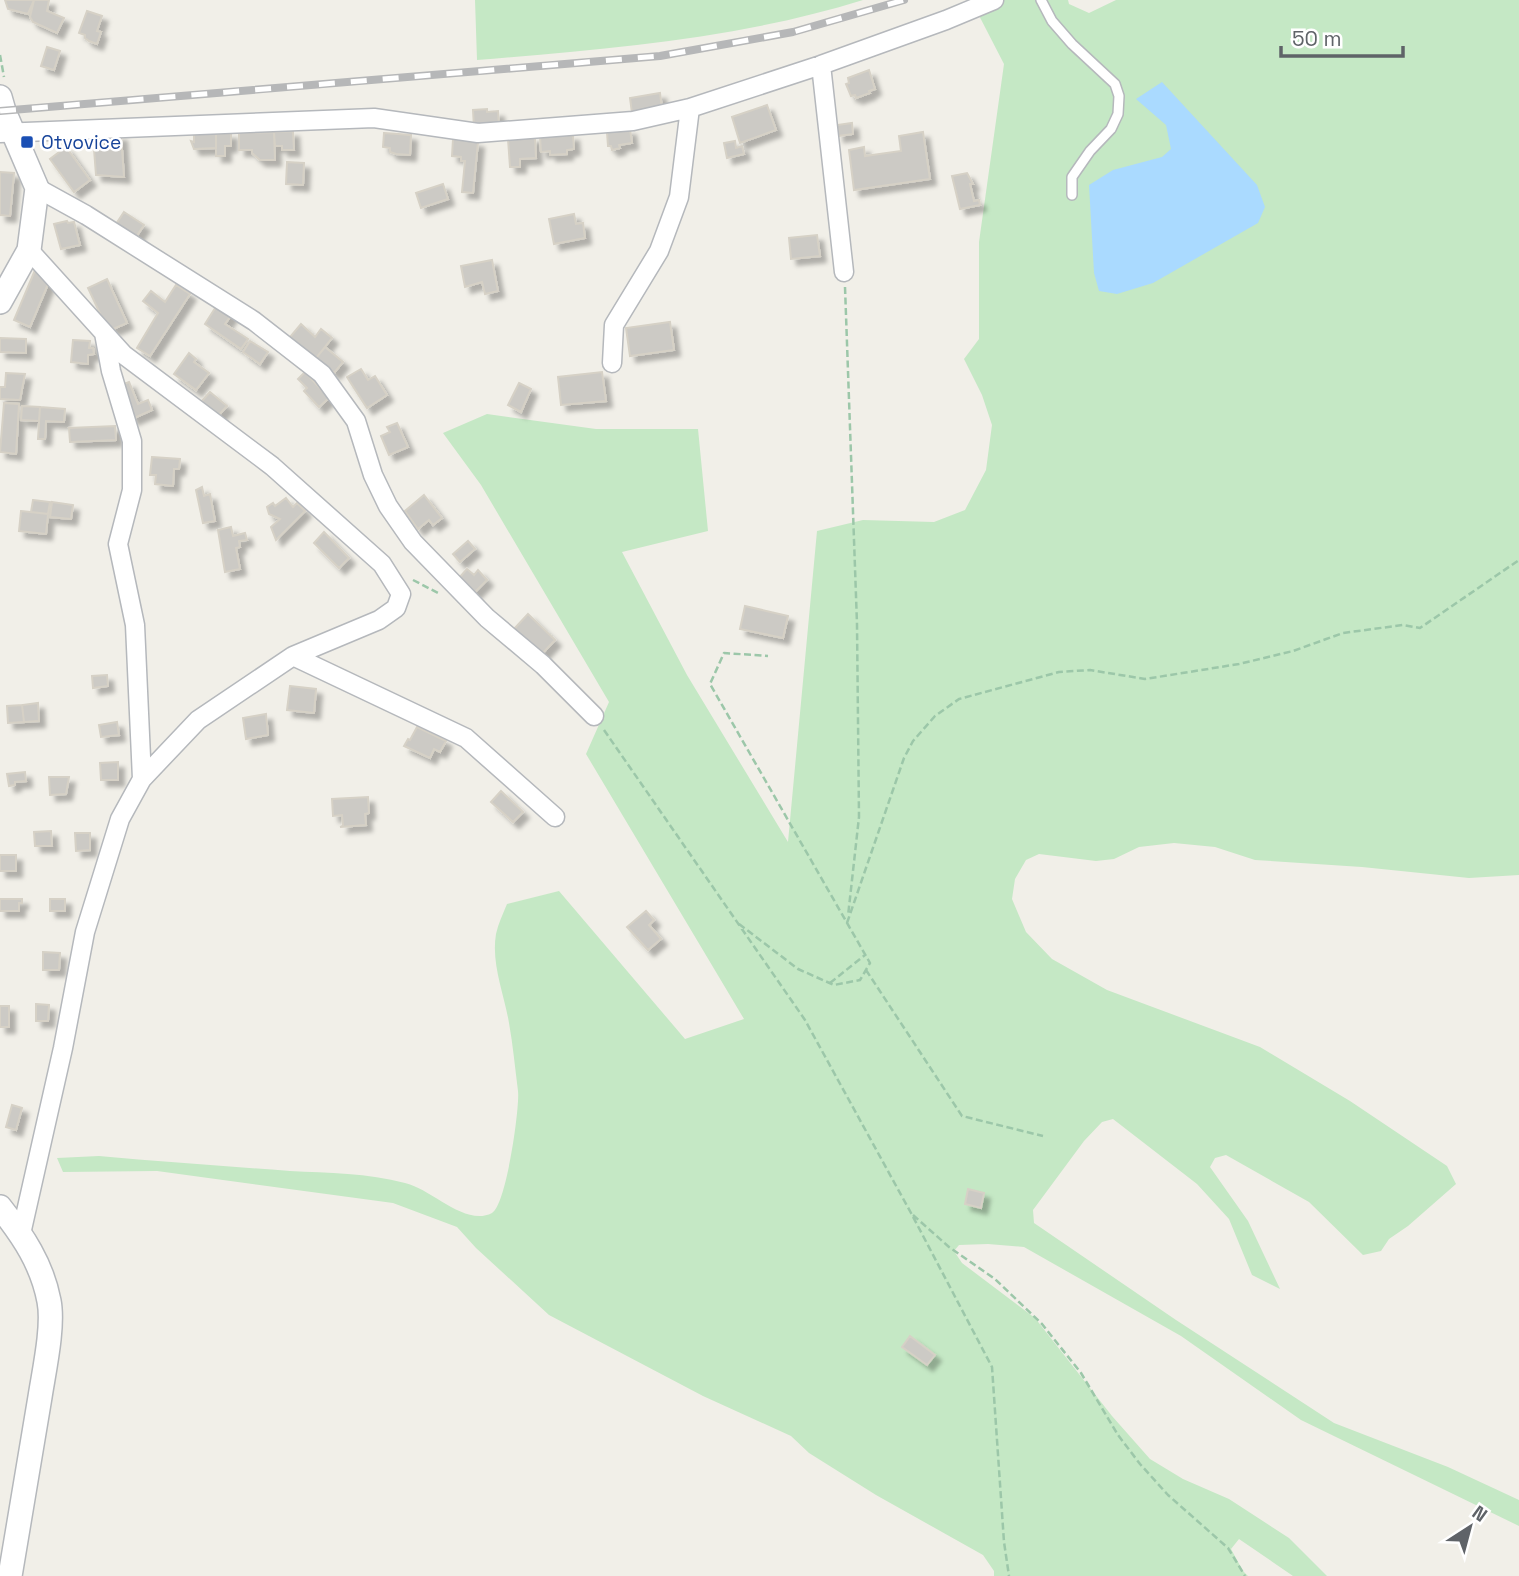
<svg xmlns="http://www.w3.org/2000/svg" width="1519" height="1576" font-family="'Space Grotesk',sans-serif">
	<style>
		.green { fill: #c5e8c5 }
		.water { fill: #aadaff }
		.building { fill: #cccac5; stroke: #d6d1c6; stroke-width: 2; filter: url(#shadow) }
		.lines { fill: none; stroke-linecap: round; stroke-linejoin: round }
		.service-casing { stroke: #b5b8bc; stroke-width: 12 }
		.minor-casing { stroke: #b5b8bc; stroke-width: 21 }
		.tertiary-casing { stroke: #b5b8bc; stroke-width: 26 }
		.path { stroke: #9cc7a9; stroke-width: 2.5; stroke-dasharray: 7 3.5; stroke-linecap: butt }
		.service { stroke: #fff; stroke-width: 9 }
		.minor { stroke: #fff; stroke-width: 18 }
		.tertiary { stroke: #fff; stroke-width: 23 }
		.rail-casing { stroke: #b6b7b8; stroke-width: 8 }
		.rail { stroke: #fff; stroke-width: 5; stroke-dasharray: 16; stroke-linecap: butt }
		.transit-dot { fill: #1a4fb4; stroke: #fff; stroke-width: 2.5 }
		.labels { text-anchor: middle; stroke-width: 5; stroke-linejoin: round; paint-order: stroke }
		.transit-label { font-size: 19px; fill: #164399; stroke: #fff; text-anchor: start }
	</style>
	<defs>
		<filter id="shadow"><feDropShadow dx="6" dy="6" stdDeviation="2" flood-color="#0004"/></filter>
	</defs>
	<rect width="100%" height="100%" fill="#f1efe8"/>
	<path class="green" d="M475 0H863C738 39 608 49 477 60Z
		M971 0H1068L1069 4 1089 13 1116 0H1519V875L1469 878 1362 867 1255 860 1215 847 1174 843 1139 847 1114 859 1096 861 1039 854 1026 860 1015 879 1012 899 1026 932 1052 959 1107 990 1260 1047 1350 1101 1447 1166 1456 1184 1408 1226 1389 1239 1381 1251 1363 1255 1309 1202 1226 1155 1215 1158 1210 1167 1248 1221 1280 1289 1252 1275 1229 1219 1197 1184 1113 1119 1102 1122 1084 1141 1033 1210 1034 1223 1176 1320 1334 1423 1448 1467 1519 1500V1526L1301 1420 1181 1336 1024 1247 988 1244 959 1245 954 1251 962 1263 1035 1318 1112 1416 1150 1459 1183 1479 1229 1499 1289 1538 1327 1576H1293L1239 1539 1231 1549 1243 1571 1248 1576H994V1571L983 1555 876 1495 809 1453 791 1436 703 1396 549 1315 476 1248 457 1227 393 1203 157 1171 63 1172 57 1158 99 1156C163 1162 226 1166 290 1171 328 1173 368 1173 405 1183 432 1189 465 1227 492 1213 506 1206 520 1108 518 1091 515 1068 513 1045 509 1023 504 993 491 964 496 934 498 924 503 914 507 904L559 891 685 1039 744 1019 586 754 609 702 481 485 443 433 487 414 596 429H698L708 531 622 552 687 675 788 842 817 531 863 520 934 522 965 510 986 470 992 425 982 395 964 359 979 339V242L1004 64Z"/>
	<path class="water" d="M1162 82 1257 185 1265 207 1258 223 1153 283 1117 294 1099 291 1094 273 1089 185 1113 170 1162 157 1171 149 1166 125 1136 99Z"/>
	<path class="building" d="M5 0H34L28 14 8 9Z
		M34 0H49L47 11 64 18 57 33 33 22 30 17Z
		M87 11 102 16 97 31 101 32 97 44 89 41 85 38V35L79 33Z
		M47 47 60 51 54 70 41 66Z
		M869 70 875 89 869 91 870 93 856 98 855 95 851 96 846 84 849 83 848 78Z
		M660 93 662 108 632 113 630 98Z
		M767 105 776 130 740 143 732 117Z
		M487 109V112L498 111 499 126 474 128 473 110Z
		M852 123 853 134 838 136 837 125Z
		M630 129 632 143 619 145 620 148 612 150 611 146H608L607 132Z
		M293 131 294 150H282V146H275L274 132Z
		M274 132 275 160H260L252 153V150H239V133Z
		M923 132 930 179 854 190 849 150 864 147 865 156 901 151 899 136Z
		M231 133V146H225V156H216V134Z
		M384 133 411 135 410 155 396 154 390 152V148L383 147Z
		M194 134H216V148L194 149 191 141 194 142Z
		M121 135 124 177 96 175 93 136Z
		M573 135 574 149 567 150V154L550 155V151L541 152 540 137Z
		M535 137 536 158 520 159V167H510L508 139Z
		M453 139 478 142 473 193 462 192 465 161H461V157L452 156Z
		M735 141 736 148 742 146 744 154 727 158 724 143Z
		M66 147 90 180 74 192 50 159Z
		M287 162 304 163 303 185 286 184Z
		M0 172 14 173 10 216 0 215Z
		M967 173 973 184H970L974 201 979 200 980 205 960 209 952 176Z
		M443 184 448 199 421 208 416 193Z
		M124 212 144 225 136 237 116 224Z
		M574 214 576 224 583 223 585 238 554 244 549 219Z
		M67 221 68 223 74 222 80 245 61 249 54 224Z
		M817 235 820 256 791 259 789 238Z
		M492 260 498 291 485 294 482 282 465 287 461 266Z
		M35 270 51 277 30 327 14 320Z
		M107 279 127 323 113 329 103 320 88 288Z
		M176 285 190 294 150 356 137 348 158 313 143 301 151 291 165 302Z
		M217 305 232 314 225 324 248 339 241 349 205 324Z
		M670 322 674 350 630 356 626 328Z
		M301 324 315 337 321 329 332 338 316 358 290 337Z
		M0 338 26 339V353L0 352Z
		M73 340 90 341 89 348H93L94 354 88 355V364L71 362Z
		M250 341 268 352 260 364 243 352Z
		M325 347 343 362 334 373 316 358Z
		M189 353 196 359 194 362 209 373 196 390 174 374Z
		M361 369 368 380 375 376 387 395 367 408 347 377Z
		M305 372 329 398 319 407 304 391 307 388 298 379Z
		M602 372 606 401 561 405 558 377Z
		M6 373 25 374 20 400 0 399V387H5Z
		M129 382 138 404 148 400 152 410 132 419 118 386Z
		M519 383 531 389 521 412 508 405Z
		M210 392 227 406 217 417 200 403Z
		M4 403 19 404 16 454 0 452Z
		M22 406 40 407 39 421 21 420Z
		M40 407 65 409 64 422 46 421 45 439H38Z
		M397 423 408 447 389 455 381 436 390 432 387 427Z
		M115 426 116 440 70 442 69 428Z
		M152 457 180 459 179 469H174L173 486 155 484 156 475H150Z
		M202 487 204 496 210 494 215 521 203 523 196 490Z
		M424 495 442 518 433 525 429 520 418 529 405 511Z
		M286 498 293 507 297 503 305 511 276 540 271 527 280 519 269 514 267 507 273 503 275 506Z
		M33 500 50 502 48 514 31 512Z
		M52 502 73 505 71 519 50 517Z
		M21 511 48 514 46 534 19 531Z
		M231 527 233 536 245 533 247 540 239 541 240 547 236 548 240 569 225 572 218 530Z
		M324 532 349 558 339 568 314 543Z
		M468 541 475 549 460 562 453 554Z
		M467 569 474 575 478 570 487 580 474 593 459 578Z
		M745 606 788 616 783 638 740 629Z
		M528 614 555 640 541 655 514 629Z
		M107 675 108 686 93 688 92 676Z
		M290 686 316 689 314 713 287 710Z
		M38 703 39 721 24 722 22 705Z
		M22 705 24 722 8 723 7 706Z
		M266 714 268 735 246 739 243 718Z
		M117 722 119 735 101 737 99 725Z
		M417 727 446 741 440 752 434 749 430 758 404 746 408 739 410 740Z
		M118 762V780H101L100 763Z
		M25 772 26 781 15 782V785L9 786 7 774Z
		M49 777H69L66 794 50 795Z
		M501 791 523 812 513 822 491 802Z
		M368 797 369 813 365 814 366 825 340 827 343 826 342 815 333 816 332 799Z
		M51 831 52 846H35L34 832Z
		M75 833H90V850L76 851Z
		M0 855H16V871H0Z
		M0 899H22V903H19V911H0Z
		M50 899H65V911H50Z
		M646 911 654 920 649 925 661 939 648 950 627 927Z
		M43 952 60 953 59 970H43Z
		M36 1004 49 1005 48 1021H36Z
		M0 1006H9V1027H0Z
		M12 1105 22 1108 16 1130 6 1127Z
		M968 1189 984 1193 981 1208 965 1204Z
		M910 1336 935 1355 927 1365 902 1347Z"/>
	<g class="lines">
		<g class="service-casing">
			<path id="service" d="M1041 0 1052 21 1072 44 1115 84 1119 96 1118 114 1111 129 1090 151 1072 177V195"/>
		</g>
		<g class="minor-casing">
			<path id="minor" d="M821 65 844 272
				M0 133 374 118 478 133 633 121 690 108 821 65 946 20 994 0
				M37 188 86 215 254 321 322 374 356 421 373 475 388 506 413 542 487 618 543 665 594 716
				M104 333 111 371 132 441V490L118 544 135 625 142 779
				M612 363 614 325 659 251 679 197 690 108
				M293 656 466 738 555 817
				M21 1234 63 1048 85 932 120 819 142 779 198 720 293 656 379 620 396 608 401 594 382 564 272 466 124 355 29 250"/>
		</g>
		<g class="tertiary-casing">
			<path id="tertiary" d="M0 97 4 111 37 188 29 250 0 302
				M0 1207C23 1236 42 1264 49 1301 54 1326 44 1371 40 1397 30 1456 20 1516 10 1576"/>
		</g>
		<path class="path" d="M0 55 4 77
			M845 287 857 624 859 817 848 916
			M413 580 438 593
			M604 730 805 1020 911 1213 992 1367 1004 1542 1009 1576
			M847 923 904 758 913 741 935 716 959 699 1059 672 1090 670 1145 679 1239 664 1293 651 1343 633 1403 625 1420 628 1519 560
			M739 924 798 969 834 985 860 980 870 963 710 684 724 653 768 656
			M866 970 962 1116 1043 1136
			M830 983 865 955
			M913 1215 949 1247 995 1279 1042 1324 1081 1373 1118 1435 1140 1464 1168 1495 1228 1548 1245 1576"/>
		<use href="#service" class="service"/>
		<use href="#minor" class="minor"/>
		<use href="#tertiary" class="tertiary"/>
		<g class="rail-casing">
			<path id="rail" d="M0 111 660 56 793 32 904 0"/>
		</g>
		<use href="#rail" class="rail"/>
	</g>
	<rect class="transit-dot" x="20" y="135" width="14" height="14" rx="3.5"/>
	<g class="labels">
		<g class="transit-label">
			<text x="41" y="149">Otvovice</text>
		</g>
	</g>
	<g transform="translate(1470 1527) rotate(36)" stroke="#ffffff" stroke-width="5" paint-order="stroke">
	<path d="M0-5L12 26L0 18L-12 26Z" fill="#5f6368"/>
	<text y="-10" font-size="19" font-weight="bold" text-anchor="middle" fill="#5f6368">N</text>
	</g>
	<path d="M1281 46v10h122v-10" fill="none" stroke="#5f6368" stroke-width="3.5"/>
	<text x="1292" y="46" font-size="21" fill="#5f6368" stroke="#ffffff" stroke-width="5" paint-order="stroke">50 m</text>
</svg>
